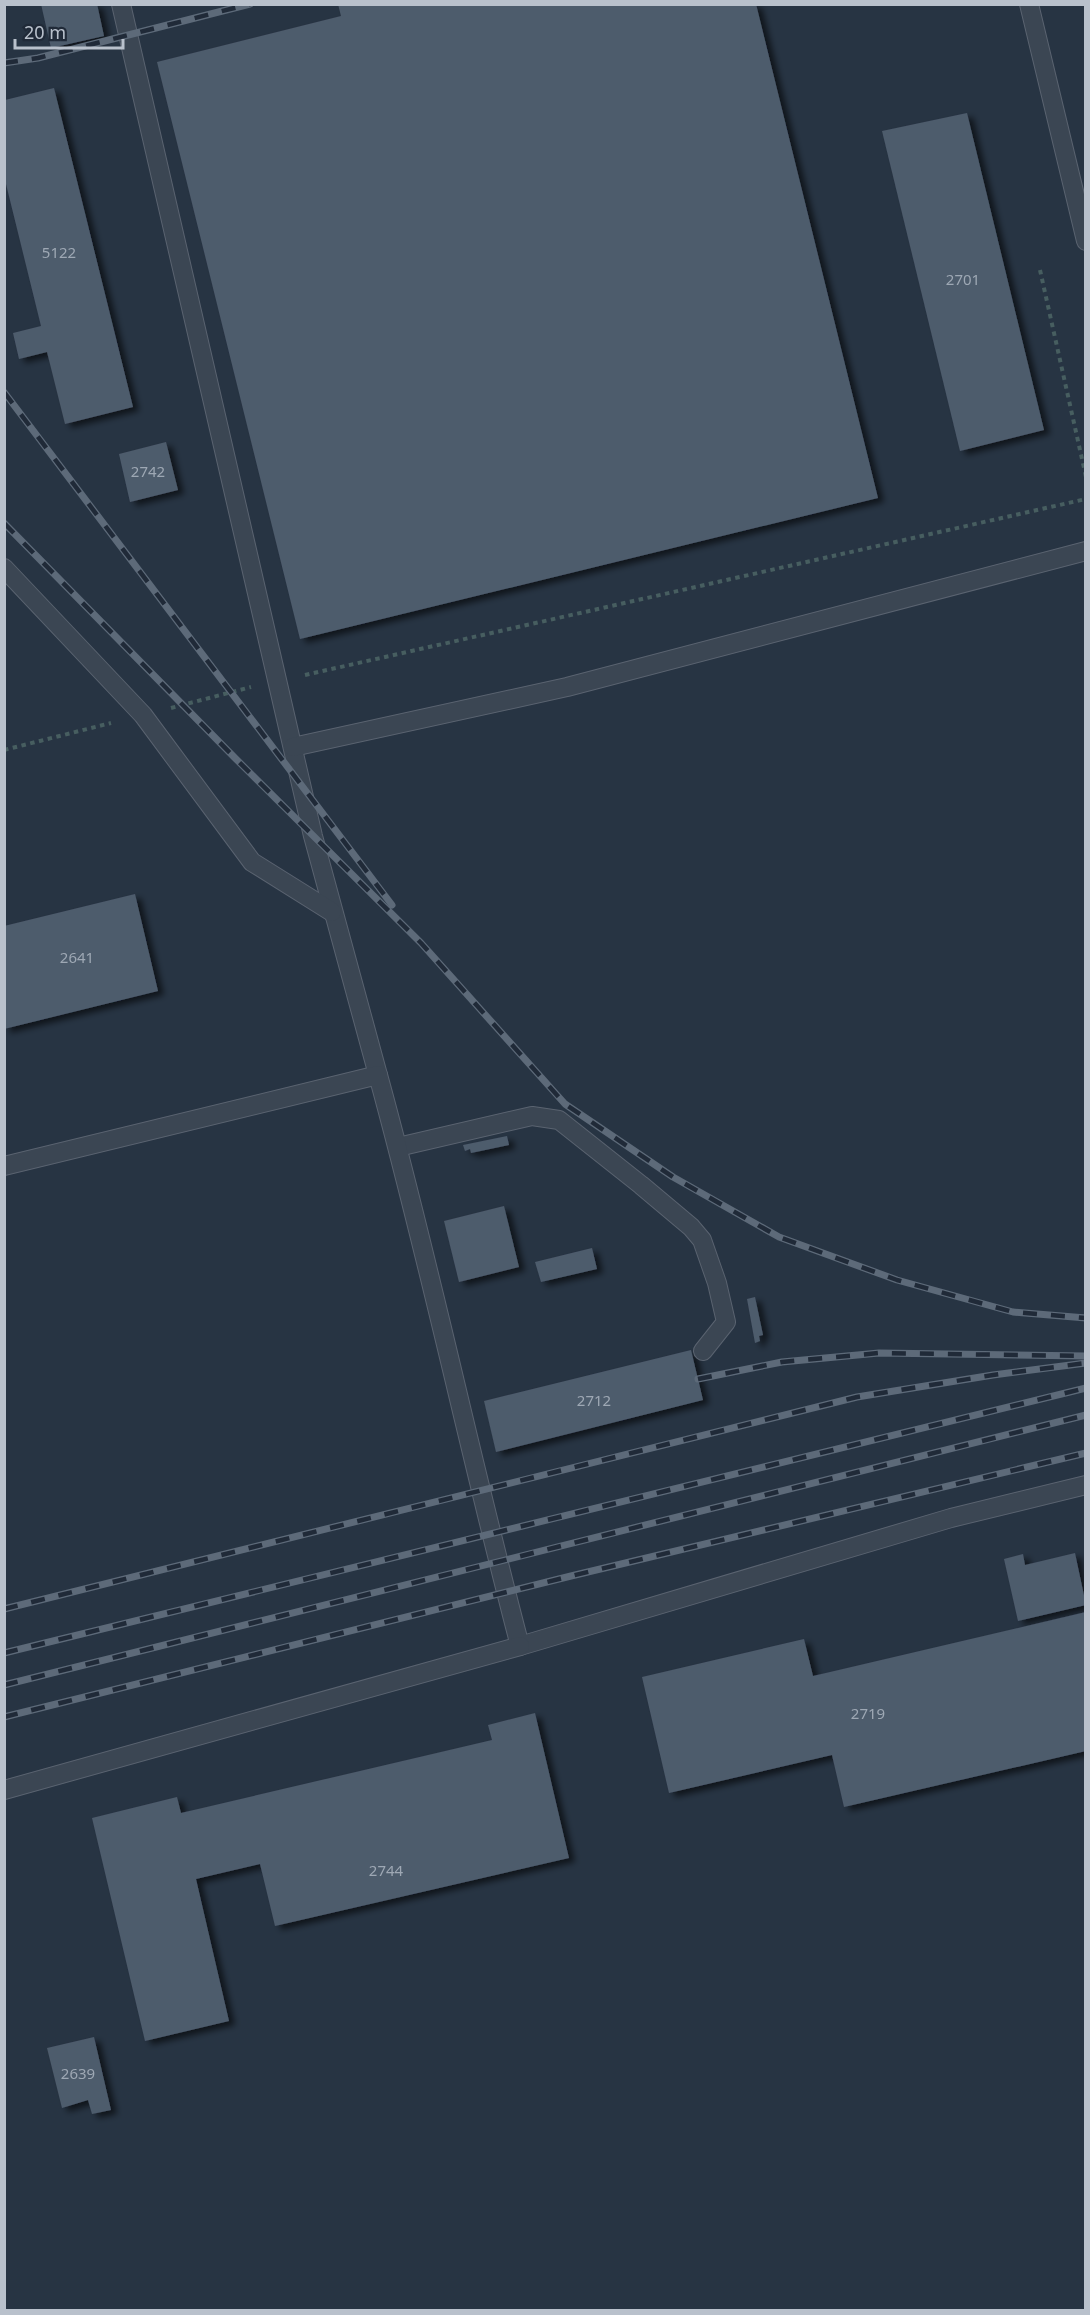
<svg xmlns="http://www.w3.org/2000/svg" width="1090" height="2315" font-family="'Noto Sans',sans-serif">
<style>
.building{fill:#4e5b6c;filter:url(#shadow)}
.lines{fill:none;stroke-linecap:round;stroke-linejoin:round}
.service-casing{stroke:#5a6370;stroke-width:20}
.path{stroke:#475e60;stroke-width:4;stroke-dasharray:4.5 4.5;stroke-linecap:butt}
.service{stroke:#3b4653;stroke-width:18}
.rail-casing{stroke:#5d6a79;stroke-width:7}
.rail{stroke:#202a38;stroke-width:4.5;stroke-dasharray:14;stroke-linecap:butt}
.labels{text-anchor:middle;stroke-width:4.5;stroke-linejoin:round;paint-order:stroke}
.number-label{font-size:15px;fill:#9ea8b4}
</style>
<defs>
<filter id="shadow"><feDropShadow dx="6" dy="4" stdDeviation="3" flood-color="#0009"/></filter>
</defs>
<rect width="100%" height="100%" fill="#273443"/>
<g class="building">
<path d="M41,4H97L104,36L51,48Z"/>
<path d="M338,4H756L878,498L300,639L157,62L341,16Z"/>
<path d="M54,88L133,407L65,424L47,352L19,359L13,333L41,326L5,180V100Z"/>
<path d="M967,113L1044,430L960,451L882,131Z"/>
<path d="M166,442L178,490L130,502L119,454Z"/>
<path d="M135,894L158,991L4,1029V926Z"/>
<path d="M507,1136L509,1145L471,1153L470,1149L465,1151L463,1145Z"/>
<path d="M504,1206L519,1267L459,1282L444,1221Z"/>
<path d="M592,1248L597,1269L541,1282L535,1262Z"/>
<path d="M755,1297L763,1335L759,1336L760,1341L755,1343L747,1299Z"/>
<path d="M691,1350L703,1400L496,1452L484,1401Z"/>
<path d="M1075,1553L1086,1605L1018,1621L1004,1559L1023,1554L1025,1565Z"/>
<path d="M1086,1612V1751L844,1807L832,1755L669,1793L642,1677L804,1639L813,1676Z"/>
<path d="M535,1713L569,1858L275,1926L260,1864L196,1879L229,2021L145,2041L92,1818L177,1797L181,1813L492,1740L488,1725Z"/>
<path d="M94,2037L111,2110L92,2114L88,2100L62,2108L47,2048Z"/>
</g>
<g class="lines">
<g class="service-casing">
<g id="service">
<path d="M121,4L313,836L378,1075"/>
<path d="M1029,4L1086,241"/>
<path d="M4,568L143,715L252,862L332,912"/>
<path d="M293,747L567,687L1086,551"/>
<path d="M398,1147L532,1116L559,1120L641,1185L691,1227L702,1240L717,1283L726,1322L703,1351"/>
<path d="M4,1166L378,1075C430,1264 470,1456 520,1646L951,1518L1086,1485"/>
<path d="M4,1790L520,1646"/>
</g>
</g>
<g class="path">
<path d="M1040,270L1086,477"/>
<path d="M305,675L1086,499"/>
<path d="M171,708L251,687"/>
<path d="M4,750L111,723"/>
</g>
<use href="#service" class="service"/>
<g class="rail-casing">
<g id="rail">
<path d="M4,63L38,58L250,4"/>
<path d="M4,392L392,905"/>
<path d="M4,523L234,757L421,943L565,1104L673,1177L779,1237L897,1280L1013,1312L1086,1318"/>
<path d="M698,1379L782,1362L879,1353L1086,1356"/>
<path d="M4,1609L857,1397L993,1375L1086,1363"/>
<path d="M4,1653L1086,1388"/>
<path d="M4,1685L1086,1415"/>
<path d="M4,1717L571,1576L1086,1453"/>
</g>
</g>
<use href="#rail" class="rail"/>
</g>
<g class="labels">
<g class="number-label">
<text x="59" y="258">5122</text>
<text x="963" y="285">2701</text>
<text x="148" y="477">2742</text>
<text x="77" y="963">2641</text>
<text x="594" y="1406">2712</text>
<text x="868" y="1719">2719</text>
<text x="386" y="1876">2744</text>
<text x="78" y="2079">2639</text>
</g>
</g>
<rect width="1090" height="2315" fill="none" stroke="#b9c1cc" stroke-width="12"/>
<path d="M15 39v9h108v-9" fill="none" stroke="#b9c1cc" stroke-width="3"/>
<text x="24" y="39" font-size="18" fill="#b9c1cc" stroke="#202a38" stroke-width="4.5" paint-order="stroke">20 m</text>
</svg>
